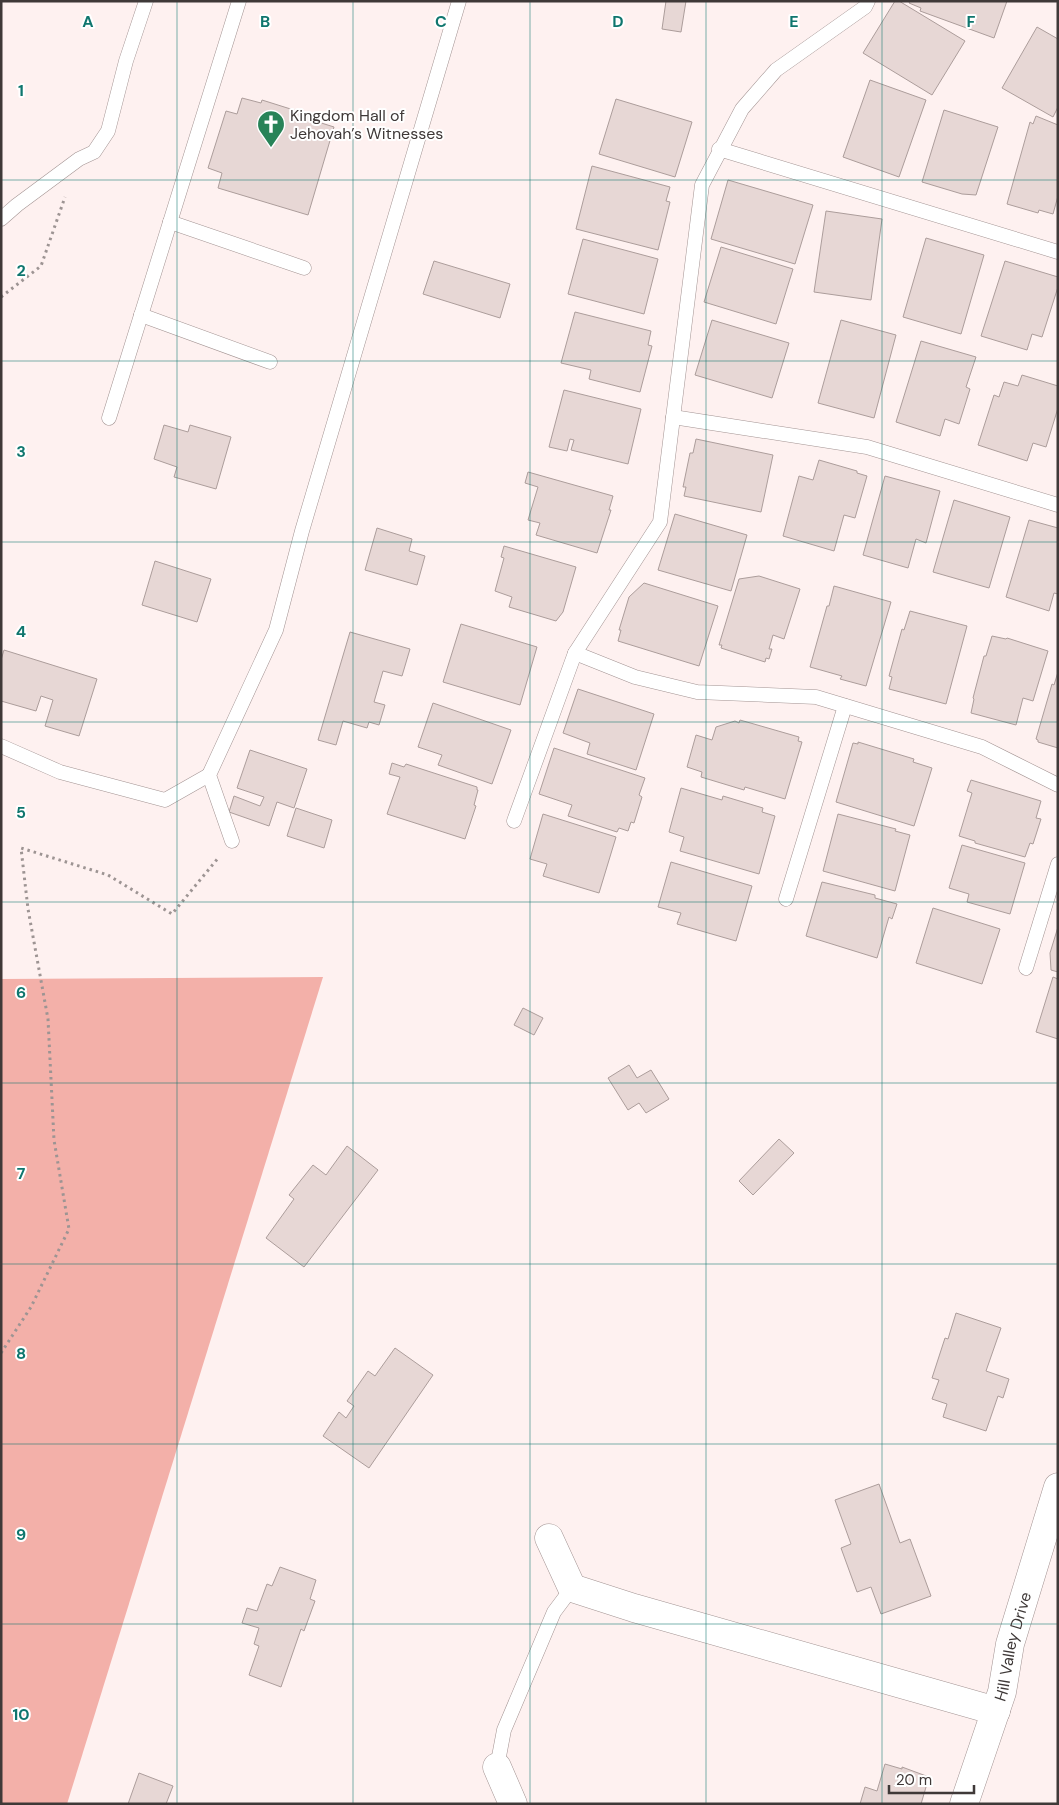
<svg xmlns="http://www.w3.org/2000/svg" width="1059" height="1805" font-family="'DM Sans',sans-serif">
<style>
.green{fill:#f3b0a9}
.building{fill:#e7d7d5;stroke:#ac9d9b}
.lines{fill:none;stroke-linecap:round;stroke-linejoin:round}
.service-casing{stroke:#a39493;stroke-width:15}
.minor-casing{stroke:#a39493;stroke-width:29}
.path{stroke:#9d9493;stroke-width:3;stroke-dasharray:2.5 4;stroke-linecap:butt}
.service{stroke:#fff;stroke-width:14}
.minor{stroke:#fff;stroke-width:28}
.grid{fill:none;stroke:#0f766e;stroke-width:1;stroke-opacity:0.55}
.labels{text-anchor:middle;stroke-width:4;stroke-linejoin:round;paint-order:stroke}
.poi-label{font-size:16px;fill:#3f3938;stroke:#fff;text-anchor:start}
.street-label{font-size:16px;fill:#3f3938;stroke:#fff}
.grid-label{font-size:16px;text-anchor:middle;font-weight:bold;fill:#0f766e;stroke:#fff;stroke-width:4;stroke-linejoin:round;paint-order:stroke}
</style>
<rect width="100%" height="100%" fill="#fef1f0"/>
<path class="green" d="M323,977L67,1804H1V979Z"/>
<g class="building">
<path d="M666,1H686L681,32L662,29Z"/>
<path d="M895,1H899L965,41L932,95L863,53Z"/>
<path d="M910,1H1007L994,38L920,11L921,8L909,3Z"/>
<path d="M1037,27L1058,39V107L1053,117L1002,88Z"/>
<path d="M870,80L926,100L899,177L843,157Z"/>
<path d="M242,98L261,103L262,100L316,117L315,121L334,127L308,215L218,188L222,173L208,168L226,111L237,114Z"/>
<path d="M616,99L692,122L675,177L599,154Z"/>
<path d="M944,110L998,127L976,195L962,194L922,182Z"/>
<path d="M1036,116L1058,125V196L1053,214L1039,210L1038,213L1007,204L1030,122L1033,124Z"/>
<path d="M592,166L670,187L666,201L670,202L658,250L576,229Z"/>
<path d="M728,180L813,205L795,264L711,239Z"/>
<path d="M826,211L882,219L871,300L814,292Z"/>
<path d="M926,238L984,255L961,334L903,317Z"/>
<path d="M583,239L658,259L644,314L568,294Z"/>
<path d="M721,247L793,269L776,324L704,302Z"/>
<path d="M434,261L510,284L500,318L423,294Z"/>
<path d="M1005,261L1058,277V287L1042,337L1032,334L1027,350L981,336Z"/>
<path d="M575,312L651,331L648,345L652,346L640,392L589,379L591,370L561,363Z"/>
<path d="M712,320L789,343L772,398L695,375Z"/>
<path d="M841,320L896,335L874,418L818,403Z"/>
<path d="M921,341L976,357L966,387L970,389L959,424L945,419L940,436L896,422Z"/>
<path d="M1022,375L1058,386V408L1046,447L1033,443L1027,461L978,445L994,395L999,397L1004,382L1018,386Z"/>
<path d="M564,390L641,409L628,464L571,450L574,440L570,439L567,451L549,447Z"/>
<path d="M164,425L188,432L190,425L231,437L216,489L174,477L177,467L154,459Z"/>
<path d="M696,439L773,455L761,512L684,496L686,487H683L690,453H693Z"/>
<path d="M819,460L857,471V473L867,476L855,518L844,515L834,551L783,536L799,476L813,480Z"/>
<path d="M528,472L613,496L609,510H611L597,553L536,535L540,523L528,520L538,487L525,483Z"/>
<path d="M885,476L940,491L926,543L916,539L908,568L863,555Z"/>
<path d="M954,500L1010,517L989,588L933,572Z"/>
<path d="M675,514L747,535L731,591L658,570Z"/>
<path d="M1029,520L1058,528V594L1054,593L1049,611L1006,597Z"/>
<path d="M377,528L412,539L409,551L425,556L417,585L365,570Z"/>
<path d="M504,546L576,567L563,612L556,621L509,607L512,597L495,591L504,558L501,557Z"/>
<path d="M155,561L211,579L197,622L142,605Z"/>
<path d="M759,576L800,589L784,639L773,635L769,649H772L769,659L766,658L765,662L721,648L722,645H719L739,579Z"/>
<path d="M644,583L718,606L699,666L618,641L621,630H619L629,597Z"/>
<path d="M834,586L891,602L866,686L840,679L842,676L810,667L827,606H829Z"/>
<path d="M910,611L967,626L946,704L889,689L892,677L889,676L902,629L904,630Z"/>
<path d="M461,624L537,647L520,705L443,682Z"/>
<path d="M350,632L410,649L402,676L383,671L374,702L385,705L379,725L369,722L367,728L343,721L336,745L318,740Z"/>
<path d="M992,636L1006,639L1007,638L1048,651L1033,701L1023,698L1016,725L971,713L974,699L973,698L984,656H986Z"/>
<path d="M4,650L97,679L79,736L45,726L53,700L41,696L36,711L1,701V660Z"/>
<path d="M1058,672V748L1038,742V740L1036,739L1052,684L1054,685Z"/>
<path d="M578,689L654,714L636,770L587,754L590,743L563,733Z"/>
<path d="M433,703L511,730L492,784L438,765L442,755L418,747Z"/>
<path d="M740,720L799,737L798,741L802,742L785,799L745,787L744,790L701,777L702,772L687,767L696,735L712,740L716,727L735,721L739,723Z"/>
<path d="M858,742L914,759L913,762L932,768L914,826L836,802L853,743L858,744Z"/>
<path d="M554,748L645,778L639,795L642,797L634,823L631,822L628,831L619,828L617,832L568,816L572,805L539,794Z"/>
<path d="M250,750L307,769L294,808L277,802L269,826L229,812L234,796L260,806L264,797L237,788Z"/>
<path d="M392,763L404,767L406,764L477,787V790H478L474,805L476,806L465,839L387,814L400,777L389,774Z"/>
<path d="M971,780L1041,801L1036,818L1041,819L1033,844L1030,843L1025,857L975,843V841L959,836L972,793L967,791Z"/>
<path d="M681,788L722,800L723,796L763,808L762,812L775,816L759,874L680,851L684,837L669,832Z"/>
<path d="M296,808L332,820L324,848L287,836Z"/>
<path d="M543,814L616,837L599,893L543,876L547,864L530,859Z"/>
<path d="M838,814L896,829L895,831L910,835L895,891L823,871Z"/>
<path d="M962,845L1025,863L1010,914L967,902L969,894L949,888Z"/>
<path d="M671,862L752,886L736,941L677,924L681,913L658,907Z"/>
<path d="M822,882L875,895V898L897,904L892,919L889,917L877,958L806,936Z"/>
<path d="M933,908L1000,929L982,984L916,963Z"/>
<path d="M1058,927V972L1051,970L1050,953Z"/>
<path d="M1053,977L1058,979V1039L1036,1032Z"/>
<path d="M523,1008L543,1018L534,1035L514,1025Z"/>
<path d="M629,1065L637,1078L651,1070L669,1099L646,1113L639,1103L628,1110L608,1078Z"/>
<path d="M779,1139L794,1153L753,1195L739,1181Z"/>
<path d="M347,1146L378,1170L304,1267L266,1238L294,1199L289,1195L313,1165L326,1175Z"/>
<path d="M956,1313L1001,1328L986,1371L1009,1379L1003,1398L998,1396L986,1431L943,1417L947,1404L932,1399L939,1380L932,1378L945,1338L948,1339Z"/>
<path d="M395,1348L433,1375L369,1468L323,1436L339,1412L346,1418L354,1406L347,1401L368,1371L375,1376Z"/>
<path d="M879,1484L900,1543L910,1539L931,1596L881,1614L871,1587L857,1592L841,1548L851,1544L835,1500Z"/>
<path d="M280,1567L316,1580L310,1599L315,1601L304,1631L301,1629L281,1687L249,1675L259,1646L254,1644L259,1628L242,1623L247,1608L257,1611L267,1584L272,1586Z"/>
<path d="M885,1764L902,1769V1767L929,1777L921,1804H860L865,1787L877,1791Z"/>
<path d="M139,1773L173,1786L166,1804H128Z"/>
</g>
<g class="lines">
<g class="service-casing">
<g id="service">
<path d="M719,149L1058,252"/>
<path d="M1,219L17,205L79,159L94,152L108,131L126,61L146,1"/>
<path d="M170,222L304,268"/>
<path d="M141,315L270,362"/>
<path d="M673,417L867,447L1058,505"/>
<path d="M109,418L239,1"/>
<path d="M575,653L635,677L697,692L816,697L982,747L1058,785"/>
<path d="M1,746L60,772L165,800L209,775"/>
<path d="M514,821L575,653L660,522L702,185L742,109L776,70L865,7L868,1"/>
<path d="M232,841L209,775L276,630L302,531L459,1"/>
<path d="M786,899L845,706"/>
<path d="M1026,968L1058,864"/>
<path d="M497,1767L504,1730L554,1612L572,1588"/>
</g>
</g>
<g class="minor-casing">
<g id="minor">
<path d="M549,1538L572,1588L634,1608L996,1711"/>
<path d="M497,1767L513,1804"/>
<path id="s1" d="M964,1804L1002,1692L1010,1644L1058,1487"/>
</g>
</g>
<g class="path">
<path d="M1,297L41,266L65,197"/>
<path d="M1,1353L31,1307L69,1229L54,1140L48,1019L28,909L21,848L108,875L172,914L219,857"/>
</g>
<use href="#service" class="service"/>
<use href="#minor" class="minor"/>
</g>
<path class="grid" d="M177,1V1804M353,1V1804M530,1V1804M706,1V1804M882,1V1804M1,180H1058M1,361H1058M1,542H1058M1,722H1058M1,902H1058M1,1083H1058M1,1264H1058M1,1444H1058M1,1624H1058"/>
<defs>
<g id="church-pin" transform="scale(1.4375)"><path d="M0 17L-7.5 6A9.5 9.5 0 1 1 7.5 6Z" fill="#288358" stroke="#fff"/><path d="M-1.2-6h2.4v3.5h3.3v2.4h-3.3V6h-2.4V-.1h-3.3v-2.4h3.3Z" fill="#fff"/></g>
</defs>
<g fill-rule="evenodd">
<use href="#church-pin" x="271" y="124"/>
</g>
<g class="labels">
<g class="poi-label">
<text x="290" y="121">Kingdom Hall of<tspan x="290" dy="18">Jehovah’s Witnesses</tspan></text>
</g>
<g class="street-label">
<text dy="6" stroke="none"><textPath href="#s1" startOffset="165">Hill Valley Drive</textPath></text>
</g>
</g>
<g class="grid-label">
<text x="88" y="27">A</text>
<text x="265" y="27">B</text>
<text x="441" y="27">C</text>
<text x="618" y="27">D</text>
<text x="794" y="27">E</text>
<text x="971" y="27">F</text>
<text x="21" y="96">1</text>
<text x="21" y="276">2</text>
<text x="21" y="457">3</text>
<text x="21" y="637">4</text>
<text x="21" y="818">5</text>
<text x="21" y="998">6</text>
<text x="21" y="1179">7</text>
<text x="21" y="1359">8</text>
<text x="21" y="1540">9</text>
<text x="21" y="1720">10</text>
</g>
<rect width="1059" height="1805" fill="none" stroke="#3f3938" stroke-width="5"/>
<path d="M889 1785v8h85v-8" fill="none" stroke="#3f3938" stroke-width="2.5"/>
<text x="896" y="1785" font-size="15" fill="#3f3938" stroke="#ffffff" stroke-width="4" paint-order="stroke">20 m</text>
</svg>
